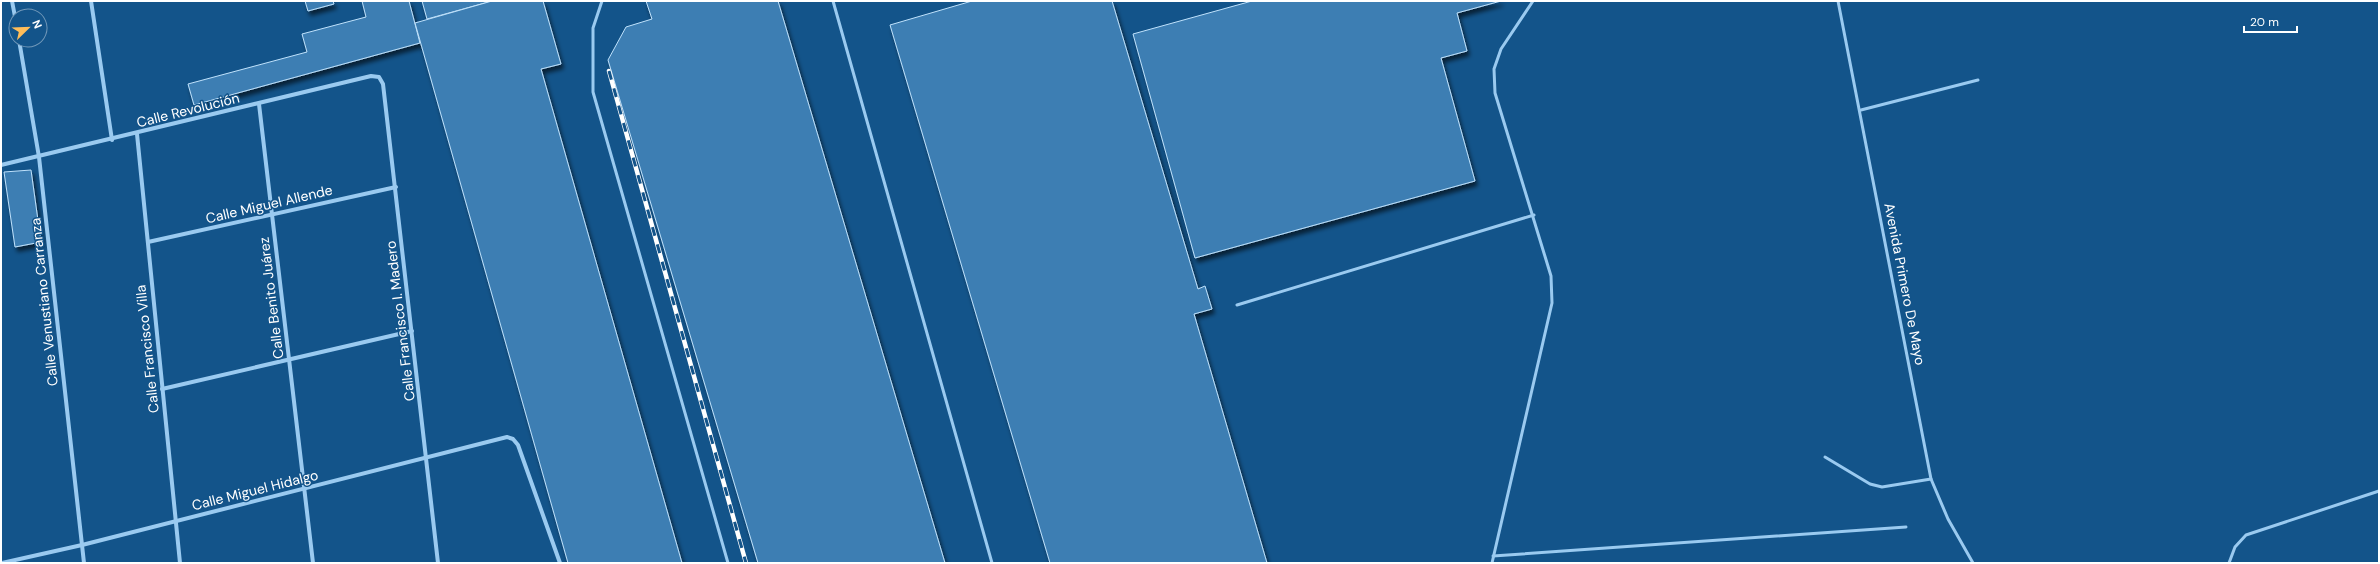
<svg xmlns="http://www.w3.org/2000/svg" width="2380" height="564" font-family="'DM Sans',sans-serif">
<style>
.building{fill:#3c7eb3;stroke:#c0e2fc;filter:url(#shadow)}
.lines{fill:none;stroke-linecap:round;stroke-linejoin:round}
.lane{stroke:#9acaf0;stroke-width:3}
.street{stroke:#9acaf0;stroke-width:4}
.rail-casing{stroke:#fff;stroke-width:4.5}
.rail{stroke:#13548a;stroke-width:3;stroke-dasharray:9;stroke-linecap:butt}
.labels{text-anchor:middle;stroke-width:3;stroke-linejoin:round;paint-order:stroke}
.street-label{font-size:14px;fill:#fff;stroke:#13548a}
</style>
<defs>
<filter id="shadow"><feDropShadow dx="2.5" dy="4.5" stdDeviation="2" flood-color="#0009"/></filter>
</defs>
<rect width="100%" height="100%" fill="#13548a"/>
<g class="building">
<path d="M305,1H333L334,4L308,11Z"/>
<path d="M362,1H409L420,43L194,105L188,84L307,52L302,34L366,17Z"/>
<path d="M422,1H492L427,19Z"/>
<path d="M492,1H543L561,64L541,69L682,563H568L415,23Z"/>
<path d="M646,1H778L945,563H758L608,60L626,27L652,19Z"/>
<path d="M972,1H1112L1198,289L1205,286L1212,309L1194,314L1267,563H1050L890,25Z"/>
<path d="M1252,1H1501L1457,13L1467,51L1441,58L1475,181L1195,258L1133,34Z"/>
<path d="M31,170L41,242L15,247L4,172Z"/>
</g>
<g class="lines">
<g class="lane">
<path d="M602,1L593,28V92L728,563"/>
<path d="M833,1L992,563"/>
<path d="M1838,1L1931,479L1948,519L1973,563"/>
<path d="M1861,110L1978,80"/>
<path d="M1237,305L1534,215"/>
<path d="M1825,457L1870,484L1882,487L1931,479"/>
<path d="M1493,556L1906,527"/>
<path d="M1492,563L1552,303L1551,276L1495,93L1494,69L1501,49L1533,1"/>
<path d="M2229,563L2235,547L2246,535L2379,491"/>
</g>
<g class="street">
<path d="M12,1L16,22"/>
<path d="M91,1L112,140"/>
<path d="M19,40L39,157L84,563"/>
<path d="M259,104L313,563"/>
<path d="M137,134L180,563"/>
<path d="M1,165L371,76L379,77L383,84L438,563"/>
<path d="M148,242L396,187"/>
<path d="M162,389L412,331"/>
<path d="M2,563L82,545L507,437L513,439L518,445L560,563"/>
</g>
<g class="rail-casing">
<path id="rail" d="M609,71L746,563"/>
</g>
<use href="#rail" class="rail"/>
</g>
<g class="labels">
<g class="street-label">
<text transform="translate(188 110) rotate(-14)" y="5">Calle Revolución</text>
<text transform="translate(269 204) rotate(-13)" y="5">Calle Miguel Allende</text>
<text transform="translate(1905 284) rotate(79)" y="5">Avenida Primero De Mayo</text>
<text transform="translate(271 298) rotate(-97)" y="5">Calle Benito Juárez</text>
<text transform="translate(44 302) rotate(-96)" y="5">Calle Venustiano Carranza</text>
<text transform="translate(400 321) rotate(-97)" y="5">Calle Francisco I. Madero</text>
<text transform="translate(147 349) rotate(-96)" y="5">Calle Francisco Villa</text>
<text transform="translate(255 490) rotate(-14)" y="5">Calle Miguel Hidalgo</text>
</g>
</g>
<rect width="2380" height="564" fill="none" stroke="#ffffff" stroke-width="4"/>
<g transform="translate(28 28) rotate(67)"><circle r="19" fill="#13548a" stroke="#7198b9"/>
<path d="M0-3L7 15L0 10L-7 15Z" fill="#ffbd59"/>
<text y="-6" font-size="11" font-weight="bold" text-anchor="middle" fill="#ffffff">N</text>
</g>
<path d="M2244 26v6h53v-6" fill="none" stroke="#ffffff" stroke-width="2"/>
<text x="2250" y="26" font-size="12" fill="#ffffff" stroke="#13548a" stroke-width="3" paint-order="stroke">20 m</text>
</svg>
